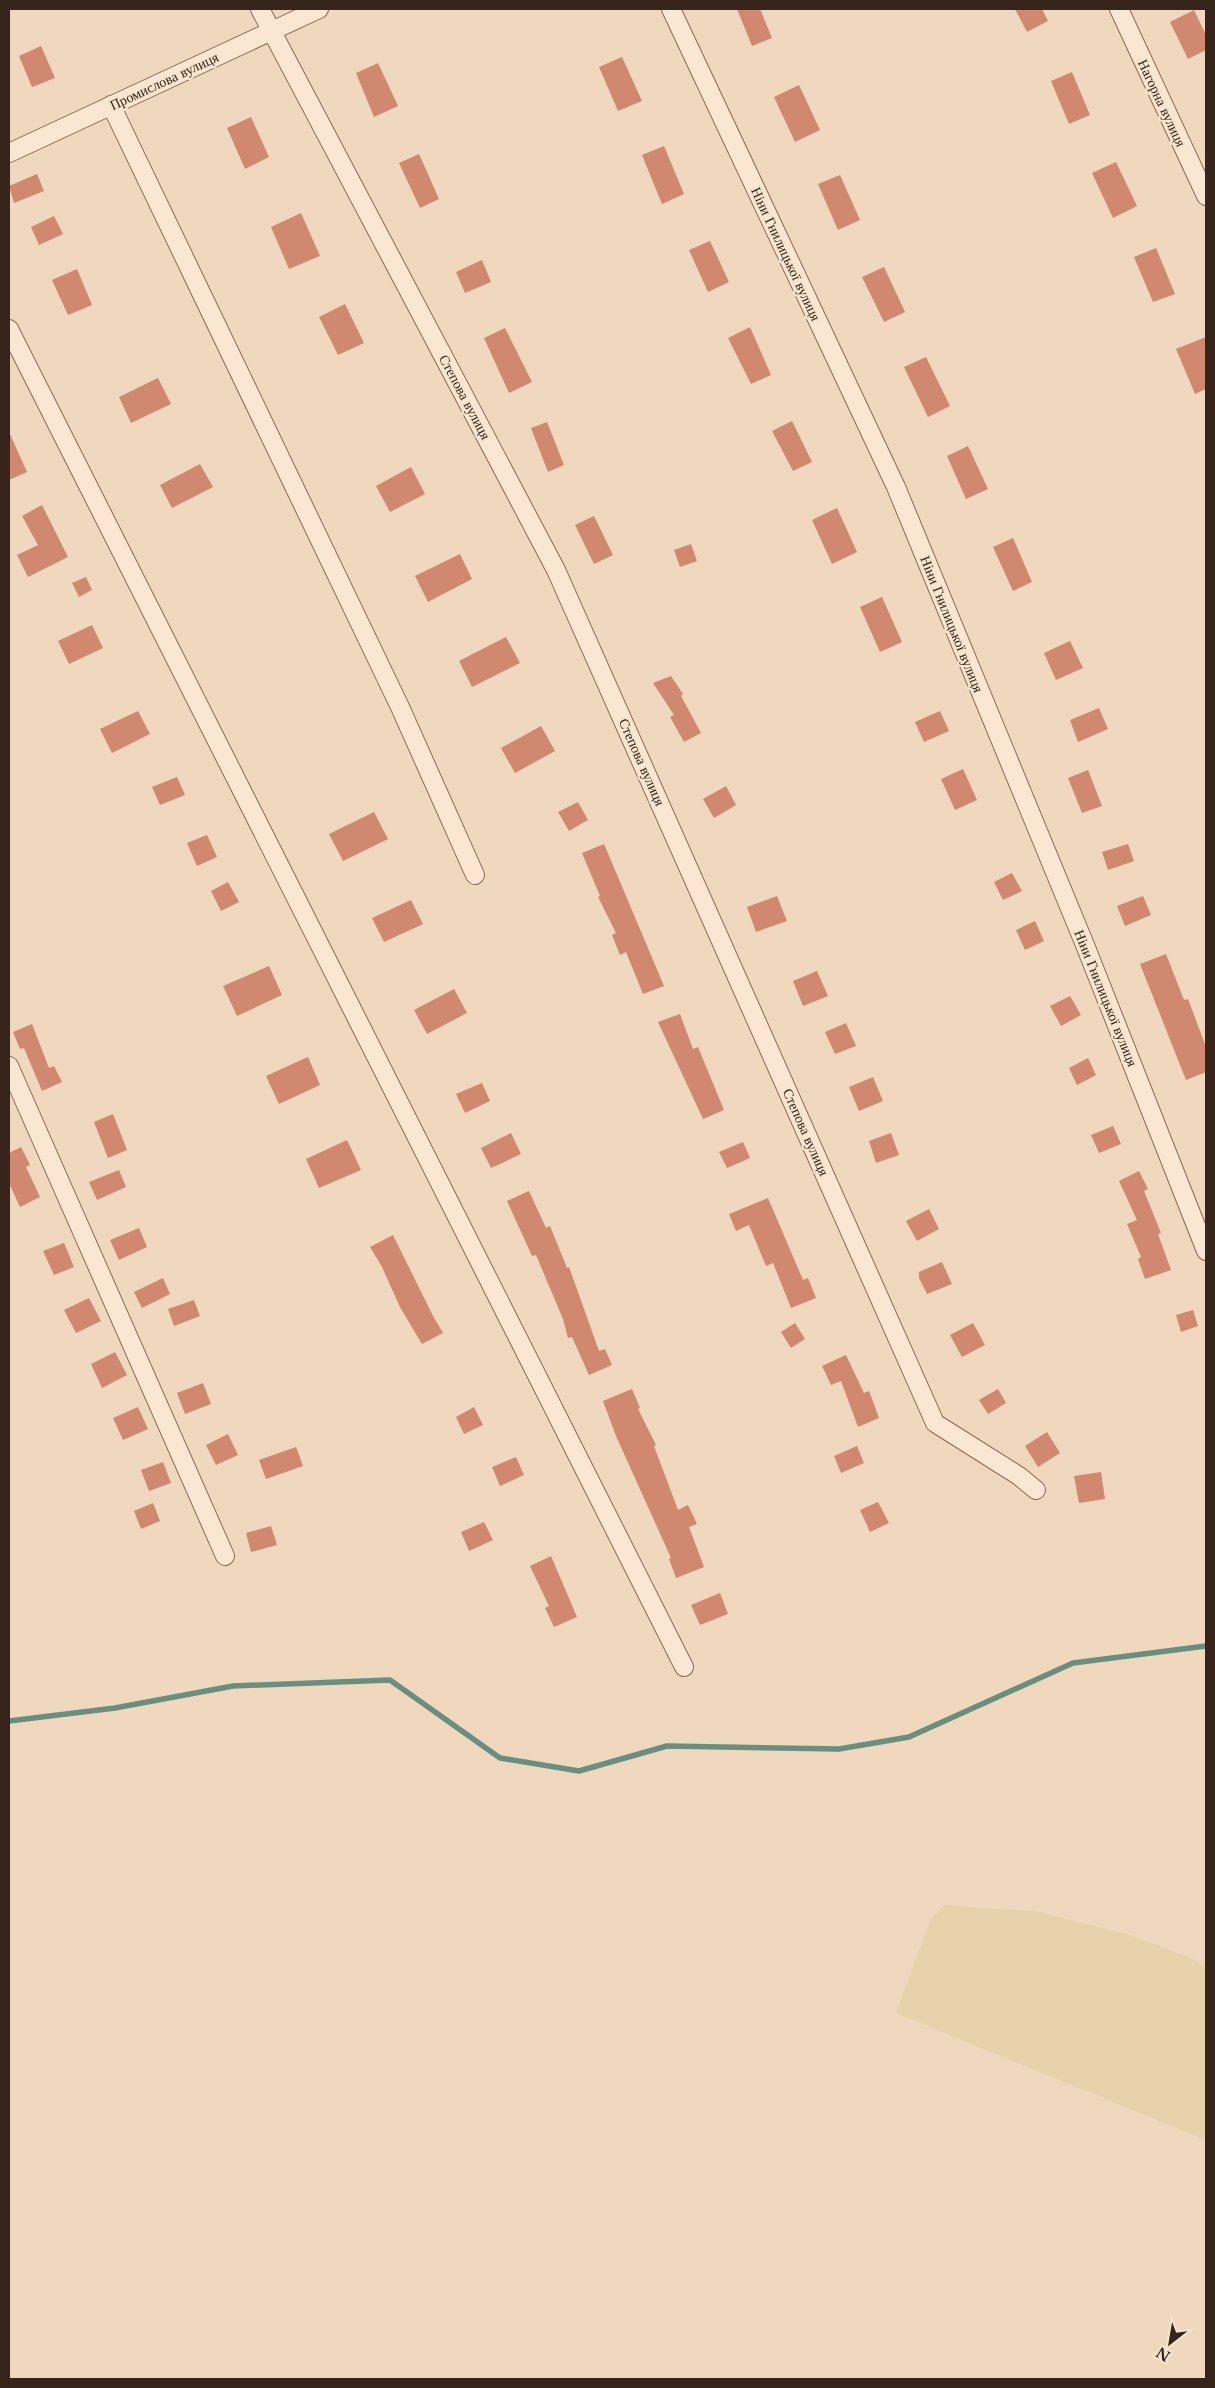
<svg xmlns="http://www.w3.org/2000/svg" width="1215" height="2388" font-family="'Libre Baskerville',serif">
<style>
.farmland{fill:#e6d2ab}
.lines{fill:none;stroke-linecap:round;stroke-linejoin:round}
.stream{stroke:#688f7f;stroke-width:5.5}
.building{fill:#d08871}
.street-casing{stroke:#896856;stroke-width:20}
.street{stroke:#fbe7d1;stroke-width:18}
.labels{text-anchor:middle;stroke-width:4.5;stroke-linejoin:round;paint-order:stroke}
.street-label{font-size:14px;fill:#37241b;stroke:#f7e4cd}
</style>
<rect width="100%" height="100%" fill="#f0d8be"/>
<path class="farmland" d="M944,1905L1035,1911L1130,1935L1191,1958L1206,1968V2140L896,2013L931,1919Z"/>
<g class="lines">
<path class="stream" d="M9,1721L115,1708L233,1686L390,1680L500,1758L579,1771L667,1746L839,1749L909,1737L1073,1663L1206,1646"/>
</g>
<g class="building">
<path d="M737,9H760L772,38L752,46Z"/>
<path d="M1015,9H1042L1048,21L1027,32Z"/>
<path d="M1194,10L1206,35V50L1188,59L1170,22Z"/>
<path d="M41,46L55,78L32,87L19,56Z"/>
<path d="M622,57L642,101L618,111L599,67Z"/>
<path d="M378,63L398,106L374,117L356,73Z"/>
<path d="M1072,72L1090,115L1069,124L1051,81Z"/>
<path d="M799,85L820,130L795,142L774,97Z"/>
<path d="M251,117L269,157L245,169L227,128Z"/>
<path d="M664,146L684,194L662,204L642,155Z"/>
<path d="M419,154L439,199L420,208L399,163Z"/>
<path d="M1116,162L1137,206L1113,218L1092,173Z"/>
<path d="M37,174L44,191L14,203L9,186Z"/>
<path d="M840,175L860,220L838,230L818,184Z"/>
<path d="M301,213L320,256L289,269L271,227Z"/>
<path d="M54,216L63,234L39,245L31,227Z"/>
<path d="M710,241L729,282L708,292L689,250Z"/>
<path d="M1156,248L1175,294L1153,302L1134,257Z"/>
<path d="M482,260L491,282L465,293L456,272Z"/>
<path d="M884,267L905,312L884,322L862,277Z"/>
<path d="M77,269L92,305L68,315L52,280Z"/>
<path d="M345,304L364,343L338,355L319,317Z"/>
<path d="M750,327L771,375L751,384L728,338Z"/>
<path d="M505,328L532,382L509,393L484,338Z"/>
<path d="M1206,337V389L1195,394L1176,349Z"/>
<path d="M926,357L950,406L928,417L904,367Z"/>
<path d="M158,378L171,404L131,423L119,397Z"/>
<path d="M792,421L812,462L793,471L772,431Z"/>
<path d="M547,422L564,465L548,472L531,428Z"/>
<path d="M9,432L27,472L9,480Z"/>
<path d="M968,446L988,489L966,499L947,456Z"/>
<path d="M200,464L213,487L172,508L160,485Z"/>
<path d="M411,467L425,494L390,512L376,486Z"/>
<path d="M42,505L68,557L28,577L17,555L38,545L22,516Z"/>
<path d="M837,508L857,552L832,564L812,520Z"/>
<path d="M594,516L613,555L594,564L575,525Z"/>
<path d="M1013,538L1032,582L1013,591L993,547Z"/>
<path d="M691,544L697,561L680,567L674,550Z"/>
<path d="M460,554L472,579L428,602L415,576Z"/>
<path d="M86,577L92,590L79,597L72,583Z"/>
<path d="M882,597L902,642L880,652L860,607Z"/>
<path d="M92,625L103,648L69,664L58,641Z"/>
<path d="M506,637L520,663L472,687L459,661Z"/>
<path d="M1070,641L1083,668L1056,680L1044,653Z"/>
<path d="M671,676L683,694L681,696L701,733L684,742L670,717L674,715L653,683Z"/>
<path d="M1099,708L1108,729L1078,742L1070,720Z"/>
<path d="M138,711L150,734L112,753L100,729Z"/>
<path d="M940,711L949,731L924,742L915,722Z"/>
<path d="M541,726L555,751L515,773L501,748Z"/>
<path d="M963,769L977,800L955,810L941,779Z"/>
<path d="M1088,770L1102,806L1082,813L1068,778Z"/>
<path d="M177,777L185,795L160,805L152,787Z"/>
<path d="M726,786L736,805L714,818L703,799Z"/>
<path d="M578,802L588,820L569,831L558,812Z"/>
<path d="M374,812L388,839L343,861L329,834Z"/>
<path d="M207,835L217,857L197,866L187,843Z"/>
<path d="M604,844L664,986L643,994L626,952L620,955L612,935L616,933L598,897L600,896L582,853Z"/>
<path d="M1128,844L1134,861L1108,870L1102,852Z"/>
<path d="M1012,873L1022,891L1003,900L994,882Z"/>
<path d="M228,882L239,902L221,911L211,891Z"/>
<path d="M777,896L787,921L756,932L747,907Z"/>
<path d="M1143,896L1151,915L1125,926L1117,906Z"/>
<path d="M411,900L423,924L384,942L372,918Z"/>
<path d="M1035,921L1044,941L1025,950L1016,930Z"/>
<path d="M1166,954L1184,1000L1188,999L1206,1047V1072L1186,1080L1140,964Z"/>
<path d="M269,966L282,995L237,1016L223,986Z"/>
<path d="M817,971L828,996L803,1006L793,981Z"/>
<path d="M454,989L467,1013L427,1034L414,1010Z"/>
<path d="M1070,996L1081,1015L1061,1026L1050,1006Z"/>
<path d="M680,1014L693,1049L698,1047L724,1110L703,1119L658,1022Z"/>
<path d="M846,1023L856,1046L835,1054L825,1032Z"/>
<path d="M32,1024L49,1068L54,1066L62,1082L42,1091L24,1048L20,1049L13,1032Z"/>
<path d="M308,1057L320,1085L279,1104L266,1076Z"/>
<path d="M1088,1058L1096,1075L1077,1085L1069,1068Z"/>
<path d="M873,1077L883,1101L859,1111L849,1087Z"/>
<path d="M482,1083L490,1101L465,1113L456,1094Z"/>
<path d="M113,1114L127,1150L108,1158L94,1122Z"/>
<path d="M1113,1126L1121,1144L1099,1153L1091,1135Z"/>
<path d="M511,1133L521,1154L491,1168L481,1148Z"/>
<path d="M891,1133L899,1155L876,1163L869,1141Z"/>
<path d="M347,1140L361,1170L319,1188L306,1159Z"/>
<path d="M743,1142L750,1158L727,1168L719,1152Z"/>
<path d="M21,1147L30,1165L26,1167L40,1197L20,1207L9,1183V1153Z"/>
<path d="M119,1170L126,1187L97,1200L89,1182Z"/>
<path d="M1139,1171L1148,1189L1144,1191L1161,1233L1158,1234L1171,1270L1145,1279L1138,1259L1141,1257L1127,1224L1137,1220L1119,1181Z"/>
<path d="M529,1191L546,1228L550,1226L567,1268L569,1267L599,1351L605,1349L612,1365L589,1375L572,1337L568,1338L563,1319L536,1255L532,1256L507,1201Z"/>
<path d="M768,1198L803,1280L808,1278L816,1298L791,1308L773,1263L766,1266L749,1225L736,1231L729,1214Z"/>
<path d="M929,1209L939,1229L917,1241L906,1221Z"/>
<path d="M139,1228L147,1247L119,1260L110,1240Z"/>
<path d="M393,1235L433,1316L443,1333L422,1344L400,1307L382,1267L370,1247Z"/>
<path d="M64,1243L74,1267L54,1275L43,1251Z"/>
<path d="M942,1262L952,1284L927,1294L919,1278V1272Z"/>
<path d="M163,1278L170,1294L142,1308L134,1292Z"/>
<path d="M89,1298L101,1321L76,1333L64,1310Z"/>
<path d="M194,1300L200,1316L174,1326L168,1309Z"/>
<path d="M1193,1310L1198,1326L1181,1332L1176,1315Z"/>
<path d="M795,1323L805,1339L791,1348L781,1332Z"/>
<path d="M973,1323L985,1345L962,1357L950,1335Z"/>
<path d="M115,1352L127,1375L102,1388L91,1364Z"/>
<path d="M846,1355L864,1393L869,1391L879,1418L858,1427L841,1381L831,1385L822,1366Z"/>
<path d="M203,1383L211,1404L185,1414L177,1393Z"/>
<path d="M632,1389L640,1408L638,1409L656,1445L654,1446L678,1510L688,1505L697,1524L689,1527L704,1567L676,1578L669,1559L671,1558L616,1436L603,1401Z"/>
<path d="M998,1389L1006,1403L988,1414L979,1400Z"/>
<path d="M138,1407L148,1429L123,1440L113,1418Z"/>
<path d="M474,1407L483,1425L464,1434L456,1417Z"/>
<path d="M1047,1432L1060,1453L1038,1467L1025,1446Z"/>
<path d="M228,1434L238,1455L216,1465L206,1445Z"/>
<path d="M857,1446L864,1463L841,1473L834,1456Z"/>
<path d="M296,1447L303,1466L266,1479L259,1460Z"/>
<path d="M516,1457L524,1475L500,1486L492,1467Z"/>
<path d="M163,1462L171,1483L149,1491L141,1470Z"/>
<path d="M1101,1472L1105,1499L1079,1503L1074,1476Z"/>
<path d="M878,1502L889,1523L870,1532L860,1510Z"/>
<path d="M153,1503L160,1521L141,1529L134,1511Z"/>
<path d="M484,1522L493,1540L469,1551L461,1532Z"/>
<path d="M271,1526L277,1545L251,1552L246,1533Z"/>
<path d="M551,1556L577,1617L554,1627L545,1608L549,1606L530,1566Z"/>
<path d="M720,1593L728,1614L700,1625L691,1605Z"/>
</g>
<g class="lines">
<g class="street-casing">
<g id="street">
<path d="M260,9L556,570L935,1423L1019,1476L1036,1490"/>
<path d="M671,9L896,487L1085,945L1206,1251"/>
<path d="M1119,9L1206,196"/>
<path d="M111,105L400,707L475,875"/>
<path d="M9,153L319,9"/>
<path d="M9,329L684,1667"/>
<path d="M9,1066L225,1556"/>
</g>
</g>
<use href="#street" class="street"/>
</g>
<g class="labels">
<g class="street-label">
<text transform="translate(164 81) rotate(-25)" y="5">Промислова вулиця</text>
<text transform="translate(1162 103) rotate(65)" y="5">Нагорна вулиця</text>
<text transform="translate(786 254) rotate(65)" y="5">Ніни Гнилицької вулиця</text>
<text transform="translate(465 397) rotate(62)" y="5">Степова вулиця</text>
<text transform="translate(952 624) rotate(68)" y="5">Ніни Гнилицької вулиця</text>
<text transform="translate(642 762) rotate(66)" y="5">Степова вулиця</text>
<text transform="translate(1106 998) rotate(68)" y="5">Ніни Гнилицької вулиця</text>
<text transform="translate(806 1132) rotate(66)" y="5">Степова вулиця</text>
</g>
</g>
<rect width="1215" height="2388" fill="none" stroke="#37241b" stroke-width="20"/>
<g transform="translate(1170 2343) rotate(211)" stroke="#f7e4cd" stroke-width="4" paint-order="stroke">
<path d="M0-4L9 19L0 12L-9 19Z" fill="#37241b"/>
<text y="-8" font-size="14" font-weight="bold" text-anchor="middle" fill="#37241b">N</text>
</g>
</svg>
